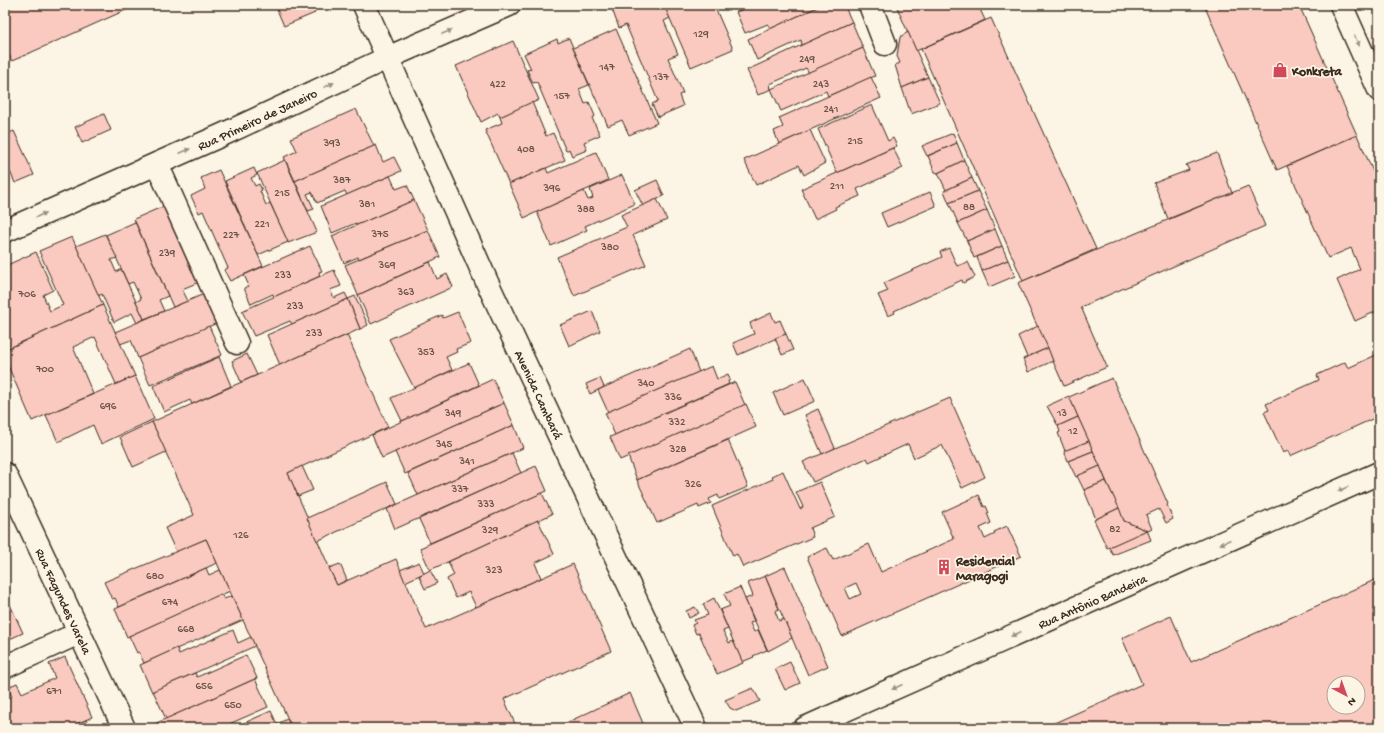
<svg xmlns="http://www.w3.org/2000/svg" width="1384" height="733" font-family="'Gochi Hand',sans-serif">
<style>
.building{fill:#facac0;stroke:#3b2a1e;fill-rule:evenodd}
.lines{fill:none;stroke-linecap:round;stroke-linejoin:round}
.minor-casing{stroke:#3b2a1e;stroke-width:25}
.major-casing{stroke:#3b2a1e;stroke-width:25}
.minor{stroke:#fcf5e5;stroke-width:22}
.major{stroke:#fcf5e5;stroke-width:22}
.oneway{fill:#9c9082}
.labels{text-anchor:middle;stroke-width:3.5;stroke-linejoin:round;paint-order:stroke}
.number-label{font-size:11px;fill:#6b5246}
.poi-label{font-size:13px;font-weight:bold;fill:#3b2a1e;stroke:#fcf5e5;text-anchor:start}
.street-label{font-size:13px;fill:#3b2a1e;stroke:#fcf5e5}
</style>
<rect width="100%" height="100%" fill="#fcf5e5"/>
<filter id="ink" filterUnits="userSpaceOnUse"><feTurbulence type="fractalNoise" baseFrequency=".025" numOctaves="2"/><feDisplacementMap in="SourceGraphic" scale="8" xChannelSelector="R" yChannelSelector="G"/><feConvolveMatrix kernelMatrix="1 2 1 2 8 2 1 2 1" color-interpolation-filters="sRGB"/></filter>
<g filter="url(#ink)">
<g class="building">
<path d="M5,5H137L12,61L5,46Z"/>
<path d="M275,5H311L315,13L284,26Z"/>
<path d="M622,5H664L670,18L664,21L678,54L668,58L683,93L679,95L683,106L658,117L652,104L658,101L626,25L619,28L612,9Z"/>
<path d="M664,5H714L733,49L691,67Z"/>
<path d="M753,5H822L770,29L768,24L745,33L736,12Z"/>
<path d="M822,5H844L852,22L802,45L801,40L757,60L748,39Z"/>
<path d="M896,5H978L985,20L916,51Z"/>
<path d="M1204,5H1299L1357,135L1277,170Z"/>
<path d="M991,18L1096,249L1023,281L921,49Z"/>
<path d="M852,22L863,48L809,73L806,68L770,84L771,89L758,95L747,70Z"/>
<path d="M616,29L657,123L629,135L622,120L608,126L573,48Z"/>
<path d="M908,32L928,77L902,88L895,65L900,63L897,56L900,37Z"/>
<path d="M569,38L589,85L579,89L585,104L589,102L595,116L592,118L600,135L584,142L587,150L572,156L569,149L566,151L537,82L533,83L527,70L531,69L524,54L557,39L558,43Z"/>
<path d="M513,41L539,100L500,117L498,113L481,122L456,66Z"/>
<path d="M863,48L875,76L828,96L826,91L781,111L771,89Z"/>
<path d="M871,77L881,98L779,144L774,131L783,127L779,118Z"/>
<path d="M928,77L940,103L911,114L902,88Z"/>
<path d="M532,102L546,136L553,133L565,160L509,184L485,130L502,123L500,117Z"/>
<path d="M872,105L888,141L893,138L897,146L837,173L818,129Z"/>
<path d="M356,109L374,146L295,181L284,157L297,151L291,138Z"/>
<path d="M104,114L111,130L82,143L75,127Z"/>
<path d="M810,130L825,163L804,175L799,165L756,185L744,160Z"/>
<path d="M14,131L34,175L15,183L5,160V135Z"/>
<path d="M953,133L957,143L927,156L922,146Z"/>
<path d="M1357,135L1379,185V310L1355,321L1337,280L1360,269L1351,248L1328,258L1287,166Z"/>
<path d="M957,143L964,160L938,173L935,172L928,156Z"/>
<path d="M376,145L383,162L394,157L401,171L347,195L345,191L317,203L312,192L307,194L314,209L308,211L295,181Z"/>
<path d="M893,148L903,168L857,189L860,196L835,207L836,209L815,219L801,189Z"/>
<path d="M596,152L608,180L524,218L509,184L546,168L548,173Z"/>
<path d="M1217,153L1232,193L1168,219L1154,183L1189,170L1186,165Z"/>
<path d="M285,160L317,232L288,243L257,173Z"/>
<path d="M964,160L972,178L946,190L938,173Z"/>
<path d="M254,168L257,175L251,178L255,186L259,184L262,190L260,191L266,205L270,203L288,242L258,255L225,181Z"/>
<path d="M219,170L263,266L230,281L224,270L228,268L203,211L199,213L191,196L205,189L201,178Z"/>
<path d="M622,175L635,204L585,226L587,230L551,246L537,212L584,191L588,200L593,198L590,189Z"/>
<path d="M390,176L396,189L407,185L414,200L357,225L356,223L332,233L321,206Z"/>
<path d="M972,178L978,191L949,203L944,191Z"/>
<path d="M657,180L664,196L643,206L635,190Z"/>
<path d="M1248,186L1265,226L1081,307L1107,367L1064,386L1018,283Z"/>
<path d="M978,191L987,210L958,223L949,203Z"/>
<path d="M930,192L936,206L887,227L881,213Z"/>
<path d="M657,199L667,220L633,235L646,265L574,296L557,257L627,227L621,215Z"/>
<path d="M414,200L428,230L359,259L358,257L344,263L332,236Z"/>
<path d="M164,206L199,282L182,289L188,301L173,307L134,219Z"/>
<path d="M987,210L995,229L967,241L958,223Z"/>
<path d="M135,222L168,296L159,300L164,311L144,319L136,302L141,299L133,282L128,284L106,235Z"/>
<path d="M995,229L1002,246L974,258L967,241Z"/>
<path d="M428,230L440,257L358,295L345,265Z"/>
<path d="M105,234L117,258L111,260L116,272L121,269L144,319L137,323L132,313L114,322L102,294L98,296L76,246Z"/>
<path d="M72,237L103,305L5,350V266L36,252L53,290L43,295L50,311L63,305L39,251Z"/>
<path d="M310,246L322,271L319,272L320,276L274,297L273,294L251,304L244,288L249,286L244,275Z"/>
<path d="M1002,246L1008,260L982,271L977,257Z"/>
<path d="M949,248L957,266L968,262L975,277L963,283L962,280L894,311L895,313L888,316L878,295L888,291L884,283L942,257L940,252Z"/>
<path d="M1008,260L1015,276L989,287L982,271Z"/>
<path d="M430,262L437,279L447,274L453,287L371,324L358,295Z"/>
<path d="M334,270L341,286L330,290L334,298L345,293L348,299L292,324L290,321L254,336L242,311Z"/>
<path d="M204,294L217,323L138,358L131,340L120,344L115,332Z"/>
<path d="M355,296L368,325L360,329L348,299Z"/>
<path d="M348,299L360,329L280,365L267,335Z"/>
<path d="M103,305L135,376L116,384L95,337L73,347L93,394L32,421L5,359V350Z"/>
<path d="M592,311L600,331L569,346L560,325Z"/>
<path d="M458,312L471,343L456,349L457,352L446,357L452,370L414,388L389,339L442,315L443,318Z"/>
<path d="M771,313L775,322L780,320L786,334L738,355L733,343L754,334L750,323Z"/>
<path d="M209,326L222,355L150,385L138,358Z"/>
<path d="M1038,326L1048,348L1027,357L1018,336Z"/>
<path d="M786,334L793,350L782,355L775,338Z"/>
<path d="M347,335L388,427L288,473L337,585L396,559L426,629L573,564L611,651L504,699L517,728H292L206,539L176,552L165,528L194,515L152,422Z"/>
<path d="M1048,348L1053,361L1028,372L1023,359Z"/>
<path d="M690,349L699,372L608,412L598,390Z"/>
<path d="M247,354L257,375L241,382L232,361Z"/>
<path d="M1376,355L1379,361V416L1290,456L1288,451L1283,453L1264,412L1269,410L1266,404L1319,380L1317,375L1345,362L1348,368Z"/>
<path d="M219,357L231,386L192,404L190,400L164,412L153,386Z"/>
<path d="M469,363L479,385L402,421L391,398Z"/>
<path d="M712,366L717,379L728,374L730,380L728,381L729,384L615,435L605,413Z"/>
<path d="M135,376L154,419L101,444L93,425L58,442L46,415Z"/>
<path d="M600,378L604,387L590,394L586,384Z"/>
<path d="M805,378L815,401L783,415L773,393Z"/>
<path d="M1112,378L1168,504L1167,505L1173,519L1166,523L1159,509L1146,515L1152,529L1148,531L1124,521L1069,397Z"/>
<path d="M493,379L504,403L382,458L372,435Z"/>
<path d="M735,382L745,405L620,460L610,437Z"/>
<path d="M1069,396L1078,417L1058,426L1047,406Z"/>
<path d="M950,398L985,477L962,488L942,445L914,458L908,444L869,462L867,458L813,482L803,462Z"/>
<path d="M504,403L514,425L405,474L395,452Z"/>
<path d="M746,404L756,427L637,480L628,456Z"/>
<path d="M818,409L835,448L822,454L805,415Z"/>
<path d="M1078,417L1089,441L1065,451L1058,433L1060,432L1058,426Z"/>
<path d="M152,422L166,452L133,467L120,437Z"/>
<path d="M514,425L523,448L418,495L408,473Z"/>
<path d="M728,440L748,487L719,499L718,495L709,499L711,503L699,508L698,505L657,523L637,480Z"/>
<path d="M1089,441L1093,451L1068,461L1064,451Z"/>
<path d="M1093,451L1100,466L1076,477L1068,461Z"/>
<path d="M512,453L521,473L395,529L387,509Z"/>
<path d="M302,466L313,490L298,496L288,473Z"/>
<path d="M536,466L547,491L430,543L419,519Z"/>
<path d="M1100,466L1106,481L1084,490L1077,476Z"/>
<path d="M783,471L800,509L803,507L796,492L820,482L835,517L810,528L813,537L743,567L737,554L733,556L712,506L773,479L772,476Z"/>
<path d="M1106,481L1119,508L1096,519L1084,490Z"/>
<path d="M387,482L397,504L317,541L307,518Z"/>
<path d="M542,493L552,514L430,570L420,548Z"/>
<path d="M979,495L984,507L986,506L989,513H987L991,523L980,528L985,539L995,534L994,532L1007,526L1021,556L842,636L807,557L827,548L833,560L869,544L881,572L954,539L942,512ZM856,583L861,594L850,599L845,588Z"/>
<path d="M1119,508L1124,521L1148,531L1107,548L1094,520Z"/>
<path d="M538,520L554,554L535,563L541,578L476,607L469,592L456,598L447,579L454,575L448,562Z"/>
<path d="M1147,530L1151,540L1113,555L1109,547Z"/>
<path d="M206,539L217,563L119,607L115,598L112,599L104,582Z"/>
<path d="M419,562L424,573L405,582L400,570Z"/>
<path d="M340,564L347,580L337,585L329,568Z"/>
<path d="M785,567L828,666L808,675L765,576Z"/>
<path d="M206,568L209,575L220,570L230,591L127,637L115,609Z"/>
<path d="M430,570L437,583L425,589L419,576Z"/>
<path d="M765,576L779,609L775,611L779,621L784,619L792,638L768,651L745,599L753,596L748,583Z"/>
<path d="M1379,578V728H1043L1142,684L1122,638L1171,616L1191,662ZM1334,683H1358V707H1334Z"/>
<path d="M740,587L754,621L750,623L754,632L758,630L767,650L753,656L754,657L742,662L720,610L730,606L724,594Z"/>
<path d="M221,594L224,599L232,596L243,620L144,663L139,652L137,653L129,636Z"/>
<path d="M714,598L728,629L723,631L729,643L733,641L743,663L717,674L699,633L696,634L692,625L696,623L694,620L708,615L703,604Z"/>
<path d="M8,600L23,633L5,641V601Z"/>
<path d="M695,607L699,613L689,618L686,611Z"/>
<path d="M233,630L238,643L251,637L255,646L152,692L140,665L177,648L179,654Z"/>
<path d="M246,655L257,678L166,719L153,691L195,673L197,677Z"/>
<path d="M65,657L92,717L68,728H9L5,719V700L12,697L8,687L17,683L22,693L55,678L49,664Z"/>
<path d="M790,662L800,683L785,690L775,669Z"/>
<path d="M255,679L268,707L220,728H153L152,725Z"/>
<path d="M753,688L760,701L736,711L730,708L725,700Z"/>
<path d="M630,693L645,728H555Z"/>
<path d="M271,711L277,724L287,719L292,728H233Z"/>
<path d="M86,720L90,728H68Z"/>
</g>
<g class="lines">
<g class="minor-casing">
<g id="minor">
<path id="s1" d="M364,5L487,282L696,728"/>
<path d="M870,5L885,44"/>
<path d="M157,164L237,343"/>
<path id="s2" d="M5,231L222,135L387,58L509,5"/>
<path id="s3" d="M5,474L124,728"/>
<path d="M5,667L79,633"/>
<path id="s4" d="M805,728L1379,473"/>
</g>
</g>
<g class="major-casing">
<path id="major" d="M1341,5L1379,90"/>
</g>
<use href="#minor" class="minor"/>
<use href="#major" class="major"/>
</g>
<defs><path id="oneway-solid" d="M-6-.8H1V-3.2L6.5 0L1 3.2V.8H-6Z"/></defs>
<g class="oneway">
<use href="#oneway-solid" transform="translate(447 32) rotate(-23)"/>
<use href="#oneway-solid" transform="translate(1357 41) rotate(66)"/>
<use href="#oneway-solid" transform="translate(329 85) rotate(-25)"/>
<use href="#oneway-solid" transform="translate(185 151) rotate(-24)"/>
<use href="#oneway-solid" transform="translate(41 215) rotate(-24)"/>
<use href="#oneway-solid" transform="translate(1343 489) rotate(156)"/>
<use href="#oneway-solid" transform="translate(1225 542) rotate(156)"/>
<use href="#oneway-solid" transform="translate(1016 634) rotate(156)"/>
<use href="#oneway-solid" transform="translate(897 687) rotate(156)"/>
</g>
</g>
<defs>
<g id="shop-bare" transform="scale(1.2)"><path d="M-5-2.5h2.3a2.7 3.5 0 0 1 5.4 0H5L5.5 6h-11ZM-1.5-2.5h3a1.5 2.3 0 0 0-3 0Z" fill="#d1495b" stroke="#fcf5e5" stroke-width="2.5" paint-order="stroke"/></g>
<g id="building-bare" transform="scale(1.2)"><path d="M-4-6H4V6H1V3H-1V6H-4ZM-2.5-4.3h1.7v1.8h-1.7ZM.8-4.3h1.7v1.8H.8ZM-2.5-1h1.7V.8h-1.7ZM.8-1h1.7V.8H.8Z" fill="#d1495b" stroke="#fcf5e5" stroke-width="2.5" paint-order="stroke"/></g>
</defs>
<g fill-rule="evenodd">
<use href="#shop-bare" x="1280" y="70"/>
<use href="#building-bare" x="944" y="567"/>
</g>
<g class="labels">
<g class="number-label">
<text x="701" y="37">129</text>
<text x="807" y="62">249</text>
<text x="607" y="70">147</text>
<text x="661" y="80">137</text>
<text x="498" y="87">422</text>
<text x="821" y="87">243</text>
<text x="562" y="99">157</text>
<text x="831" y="112">241</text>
<text x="855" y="144">215</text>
<text x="332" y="146">393</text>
<text x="526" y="152">408</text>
<text x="342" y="183">387</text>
<text x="837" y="189">211</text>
<text x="552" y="191">396</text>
<text x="282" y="196">215</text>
<text x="367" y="207">381</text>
<text x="969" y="210">88</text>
<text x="586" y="212">388</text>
<text x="262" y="227">221</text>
<text x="380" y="237">375</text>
<text x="231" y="238">227</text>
<text x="610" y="250">380</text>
<text x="167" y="256">239</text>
<text x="387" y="268">369</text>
<text x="283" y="278">233</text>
<text x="406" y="295">363</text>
<text x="27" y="297">706</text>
<text x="295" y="309">233</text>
<text x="314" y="336">233</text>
<text x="426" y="355">353</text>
<text x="45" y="372">700</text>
<text x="646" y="386">340</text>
<text x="673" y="400">336</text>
<text x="108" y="409">696</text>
<text x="453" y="416">349</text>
<text x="1062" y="416">13</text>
<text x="677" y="425">332</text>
<text x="1073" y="434">12</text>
<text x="444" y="447">345</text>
<text x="678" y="452">328</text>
<text x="467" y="464">341</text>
<text x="693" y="487">326</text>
<text x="460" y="492">337</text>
<text x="486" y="507">333</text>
<text x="1115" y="532">82</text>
<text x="490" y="533">329</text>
<text x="241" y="538">126</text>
<text x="494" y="573">323</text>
<text x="155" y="579">680</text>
<text x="170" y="605">674</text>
<text x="186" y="632">668</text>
<text x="204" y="689">656</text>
<text x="54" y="694">671</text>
<text x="233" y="708">650</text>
</g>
<g class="poi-label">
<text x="1292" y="75">Konkreta</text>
<text x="956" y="565">Residencial<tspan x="956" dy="15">Maragogi</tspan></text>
</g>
<g class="street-label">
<text dy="5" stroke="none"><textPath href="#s2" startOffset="276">Rua Primeiro de Janeiro</textPath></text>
<text dy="5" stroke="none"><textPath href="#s1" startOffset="427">Avenida Cambará</textPath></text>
<text dy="5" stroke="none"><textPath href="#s3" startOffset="140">Rua Fagundes Varela</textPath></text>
<text dy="5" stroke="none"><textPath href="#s4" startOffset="314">Rua Antônio Bandeira</textPath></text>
</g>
</g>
<rect width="1384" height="733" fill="none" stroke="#fcf5e5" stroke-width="20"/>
<rect x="10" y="10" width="1364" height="713" fill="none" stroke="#3b2a1e" stroke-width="1.5" filter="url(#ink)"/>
<g transform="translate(1346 695) rotate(139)"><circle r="19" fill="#fcf5e5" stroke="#afa495"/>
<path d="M0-3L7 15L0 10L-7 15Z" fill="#d1495b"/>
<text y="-6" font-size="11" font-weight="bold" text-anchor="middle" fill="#3b2a1e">N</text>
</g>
</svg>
